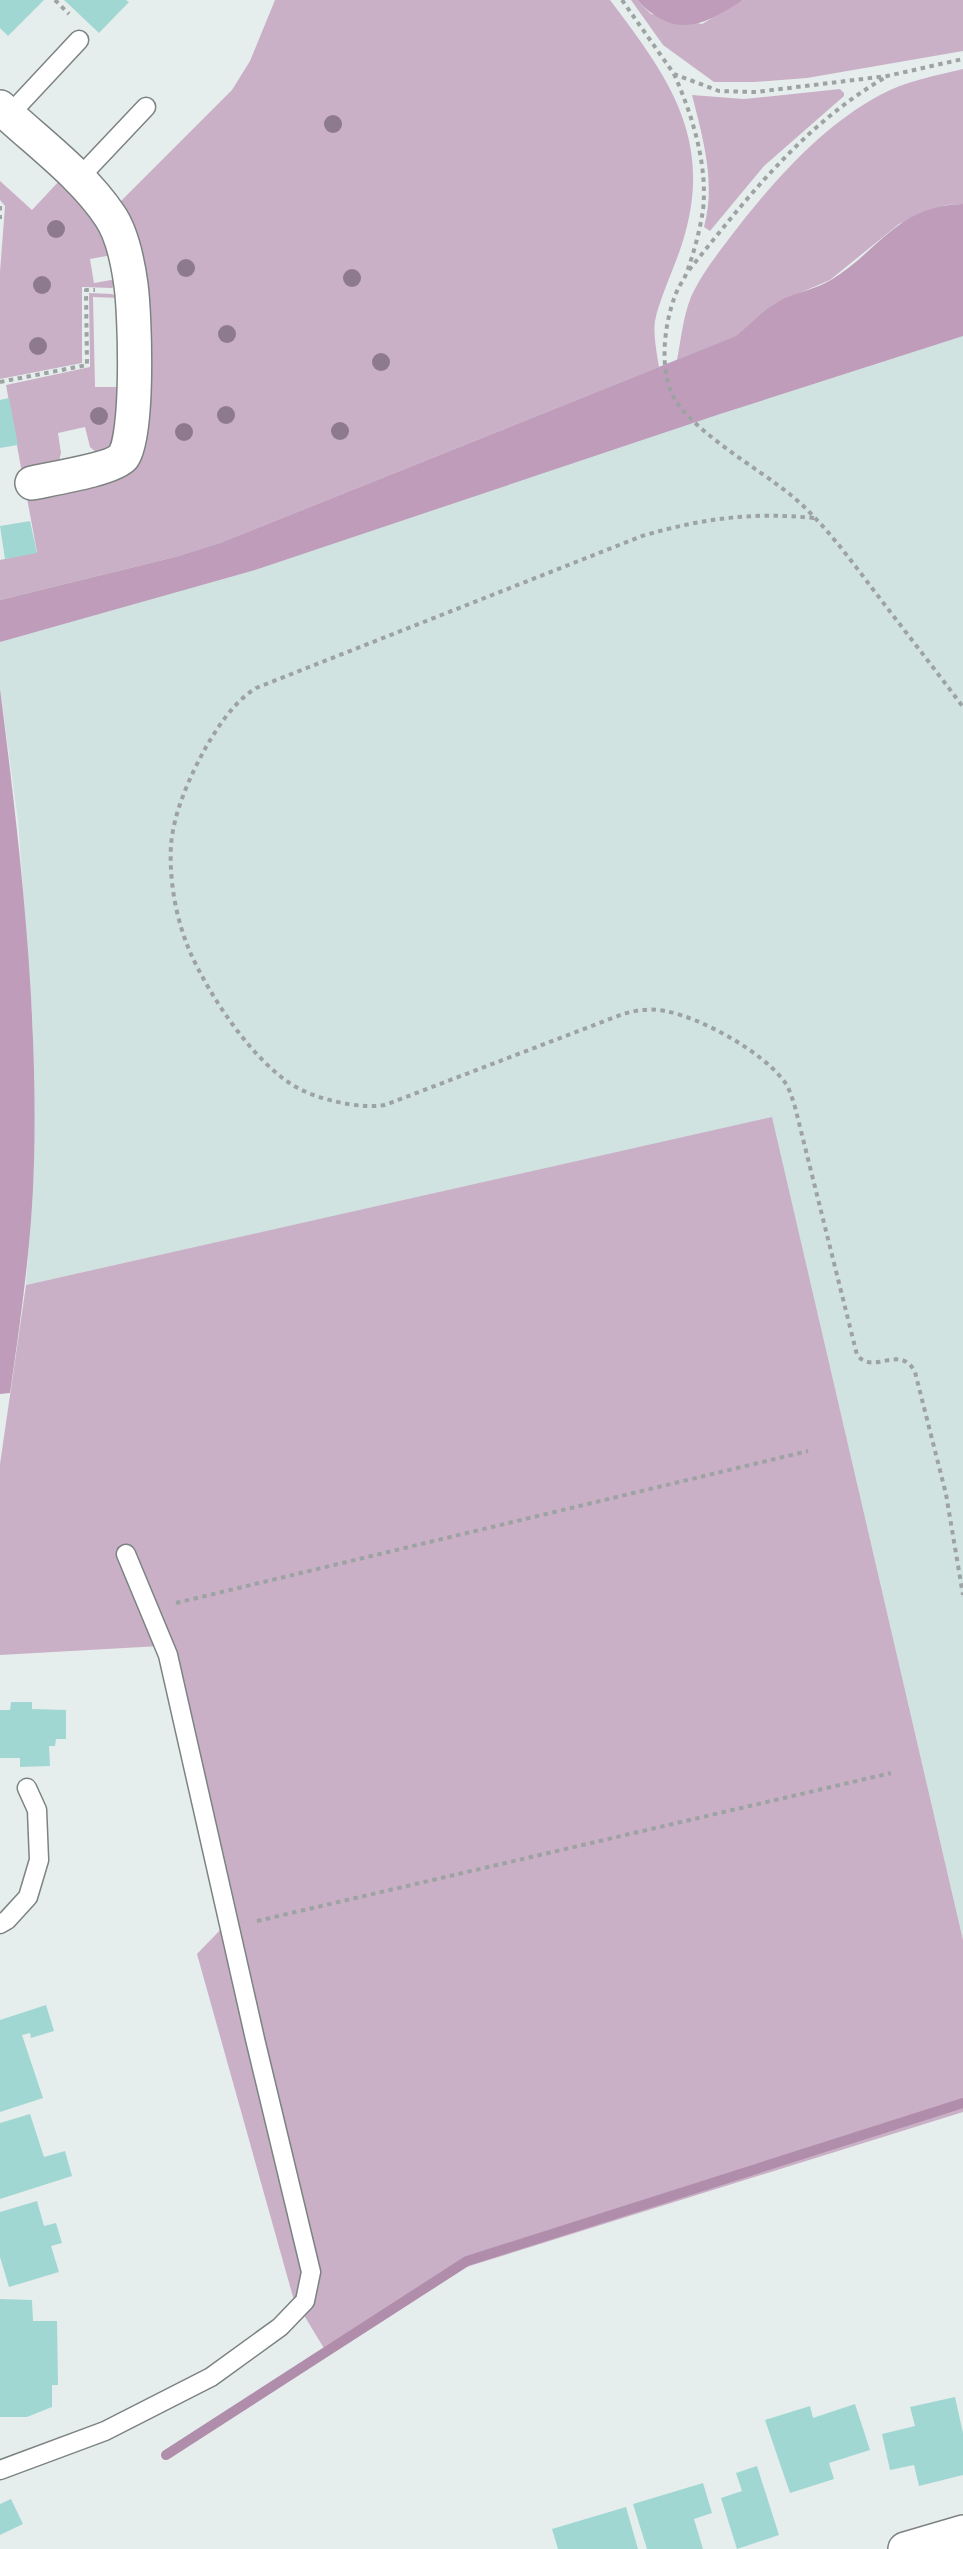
<svg xmlns="http://www.w3.org/2000/svg" width="963" height="2549" font-family="'PT Serif',serif">
<style>
.built{fill:#d1e3e1}
.green{fill:#cab0c6}
.forest{fill:#be9cba}
.lines{fill:none;stroke-linecap:round;stroke-linejoin:round}
.stream{stroke:#b08eab;stroke-width:10}
.building{fill:#a1d7d2}
.lane-casing{stroke:#7c8382;stroke-width:21}
.street-casing{stroke:#7c8382;stroke-width:36}
.path{stroke:#9da3a2;stroke-width:4;stroke-dasharray:4.5 4.5;stroke-linecap:butt}
.lane{stroke:#fff;stroke-width:18}
.street{stroke:#fff;stroke-width:33}
.tree{fill:#8e7a8f}
</style>
<rect width="100%" height="100%" fill="#e6eeed"/>
<path class="built" d="M963,295V1940L772,1118L26,1285L34,1165L33,1028L18,821L0,689V600L175,557Z"/>
<g class="green">
<path d="M275,0H610C670,79 715,141 682,244C675,266 659,300 655,321C653,336 657,353 659,367L220,543L175,557L0,600V560L37,552L26,493L124,470L119,203L232,90L250,61Z"/>
<path d="M631,0H637L651,14L702,24L743,0H963V51L807,78L754,82H714L663,45Z"/>
<path d="M963,69V204L946,205L899,224L830,280L774,304L737,336L677,360C681,339 683,317 691,297C700,277 715,257 728,240C770,185 819,128 880,95C905,81 935,76 963,69Z"/>
<path d="M840,89L844,93V96L764,166L710,231L704,227C716,182 703,139 692,95L744,99Z"/>
<path d="M61,179L90,207L112,255L90,259L94,283L117,279L118,284L112,288L82,287V363L0,379V272L5,206L0,200V181L32,210Z"/>
<path d="M89,293L112,294L120,298L93,297L95,387H122L118,445L97,453L90,447L85,427L58,433L61,453L59,461L22,473L6,385L90,367Z"/>
<path d="M772,1117L963,1940V2112L460,2269L328,2355L293,2297L197,1954L225,1925L160,1646L0,1655V1464L26,1285Z"/>
</g>
<g class="forest">
<path d="M637,0H743C703,26 675,40 637,0Z"/>
<path d="M963,204V336L720,414L255,570L0,642V600L175,557L220,543L736,336C751,324 766,307 783,299C799,292 816,289 831,280C881,249 897,206 963,204Z"/>
<path d="M0,689C20,846 38,1004 34,1163C32,1240 21,1317 10,1393L0,1394Z"/>
</g>
<g class="lines">
<path class="stream" d="M166,2455L467,2261L963,2103"/>
</g>
<g class="building">
<path d="M0,0H44L8,36L0,28Z"/>
<path d="M64,0H126L129,2L99,33Z"/>
<path d="M9,398L18,445L0,448V400Z"/>
<path d="M30,521L37,553L5,559L0,526Z"/>
<path d="M11,1702H32V1709L66,1710V1739H56L55,1746H49L50,1766L20,1767V1758H0V1710H10Z"/>
<path d="M46,2005L54,2031L31,2038L30,2033L22,2035L43,2098L0,2112V2020Z"/>
<path d="M30,2114L44,2157L65,2151L72,2176L0,2199V2123Z"/>
<path d="M37,2201L44,2226L56,2223L62,2243L51,2246L59,2272L9,2287L0,2257V2212Z"/>
<path d="M0,2299L32,2300L33,2321H57L58,2385H52V2407L27,2417H0Z"/>
<path d="M955,2397L963,2433V2475L919,2486L914,2465L890,2470L882,2434L915,2426L910,2407Z"/>
<path d="M855,2404L870,2450L829,2463L834,2479L790,2493L765,2420L810,2406L813,2418Z"/>
<path d="M757,2466L779,2535L737,2549L721,2498L742,2491L736,2473Z"/>
<path d="M703,2483L712,2513L694,2519L703,2549H647L633,2504Z"/>
<path d="M11,2499L23,2524L0,2535V2504Z"/>
<path d="M626,2507L638,2549H558L552,2529Z"/>
</g>
<g class="lines">
<g class="lane-casing">
<g id="lane">
<path d="M9,115L79,40"/>
<path d="M78,179L146,107"/>
<path d="M0,1924L7,1920L28,1897L39,1860L37,1810L27,1788"/>
<path d="M0,2470L105,2431L211,2377L280,2327L305,2301L311,2272L255,2039L168,1655L126,1554"/>
</g>
</g>
<g class="street-casing">
<g id="street">
<path d="M0,107C37,142 82,174 110,216C123,235 128,263 131,285C135,314 139,437 123,457C113,469 50,479 32,483"/>
<path d="M905,2549L963,2532"/>
</g>
</g>
<g class="path">
<path d="M55,0L69,14"/>
<path d="M622,0L674,74L719,91L756,92L887,76L963,59"/>
<path d="M674,74C692,114 708,165 703,210C700,230 694,252 687,272C684,280 678,287 675,296C665,322 660,362 670,389C683,427 760,469 792,496C824,523 849,558 875,592C904,630 934,668 963,707"/>
<path d="M0,206V219"/>
<path d="M689,270C747,198 804,124 886,77"/>
<path d="M0,382L87,365L86,290H95"/>
<path d="M814,518C751,512 704,518 642,536L256,688C234,702 219,725 206,747C190,776 174,811 171,845C169,881 176,919 190,952C210,997 254,1063 296,1087C312,1096 331,1101 348,1104C361,1106 372,1107 385,1105L623,1014C637,1010 650,1008 665,1011C702,1018 761,1051 784,1081C790,1089 792,1098 795,1107L857,1355C874,1376 900,1343 915,1372L946,1494L963,1595"/>
<path d="M176,1603L808,1451"/>
<path d="M257,1921L891,1773"/>
</g>
<use href="#lane" class="lane"/>
<use href="#street" class="street"/>
</g>
<g class="tree">
<circle cx="333" cy="124" r="9"/>
<circle cx="56" cy="229" r="9"/>
<circle cx="186" cy="268" r="9"/>
<circle cx="352" cy="278" r="9"/>
<circle cx="42" cy="285" r="9"/>
<circle cx="227" cy="334" r="9"/>
<circle cx="38" cy="346" r="9"/>
<circle cx="381" cy="362" r="9"/>
<circle cx="226" cy="415" r="9"/>
<circle cx="99" cy="416" r="9"/>
<circle cx="340" cy="431" r="9"/>
<circle cx="184" cy="432" r="9"/>
</g>
</svg>
